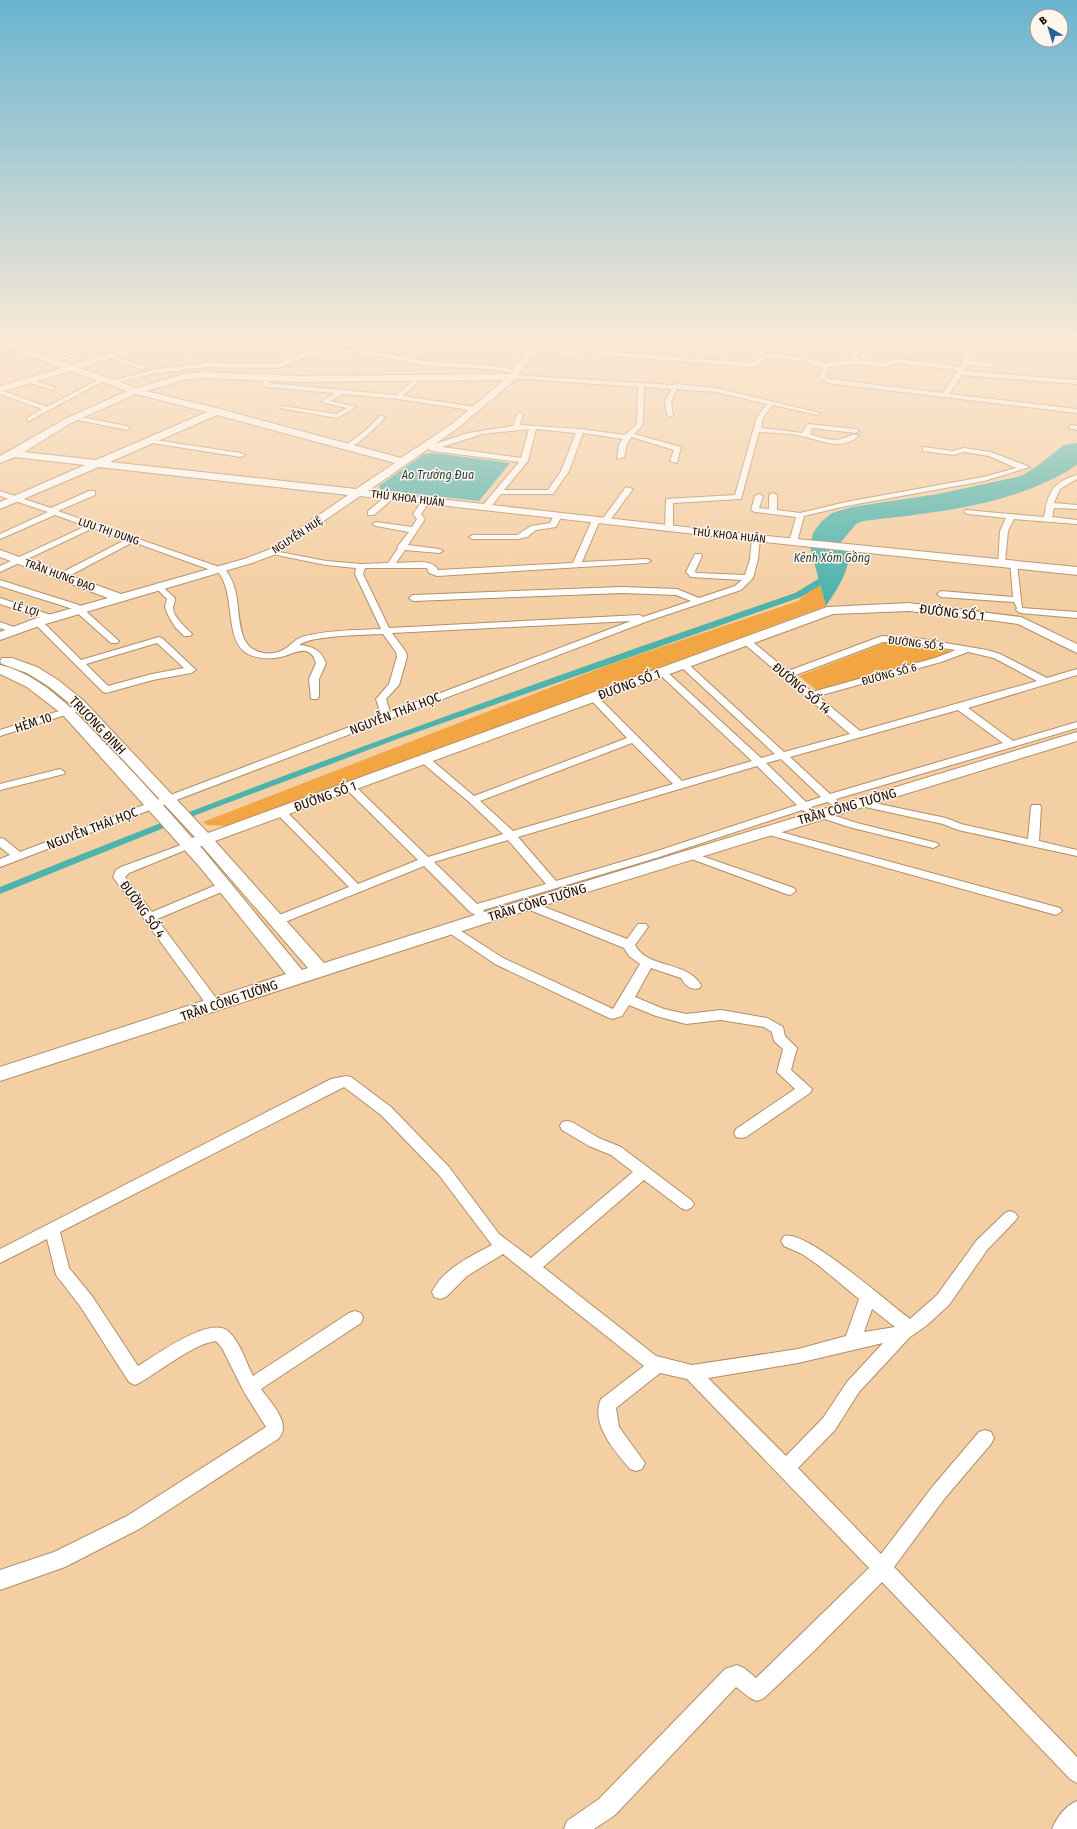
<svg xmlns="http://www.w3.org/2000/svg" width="1077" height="1829" font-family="'Fira Sans Condensed',sans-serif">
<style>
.green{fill:#f2a643}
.water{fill:#4cb3ad}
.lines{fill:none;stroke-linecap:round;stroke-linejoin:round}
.canal{fill:#4cb3ad;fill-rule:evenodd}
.street-casing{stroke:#b28e66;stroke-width:2}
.secondary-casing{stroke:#b28e66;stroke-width:2}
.street{fill:#fff;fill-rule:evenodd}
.secondary{fill:#fff;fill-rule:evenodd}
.labels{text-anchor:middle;stroke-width:3;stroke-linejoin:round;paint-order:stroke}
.far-street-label{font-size:11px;fill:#150800;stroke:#fef6ed}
.far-water-label{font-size:12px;font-style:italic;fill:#1e3d3b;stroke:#fef6ed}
.street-label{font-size:13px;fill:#150800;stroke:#fef6ed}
</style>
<rect width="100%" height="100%" fill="#f5cfa4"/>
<g class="green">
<path d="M819,581L826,606L230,826L207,825L203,822L611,664L798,601Z"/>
<path d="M887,642L953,651L958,653L819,692L799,676Z"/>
</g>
<g class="water">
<path d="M1077,443V465C1017,505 934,513 863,521L856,524L841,542L850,552C848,573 838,588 826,606L810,547L813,533L821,522L832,513L852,507L938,494L1021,476L1036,467L1064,445Z"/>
<path d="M434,453L510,463L479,501L380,490L379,486L424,454Z"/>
</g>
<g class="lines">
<path class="canal" d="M824,569L831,571L824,583L801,597L400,738L201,813L0,894V887C262,780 528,685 795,593L818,579Z"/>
<g class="street-casing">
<g id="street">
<path d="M47,338H59L16,350L13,348Z"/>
<path d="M91,338H100L109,343L55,363L50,362L101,343Z"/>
<path d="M234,338H245L182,356L179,354Z"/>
<path d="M320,338H328L342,346L337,347Z"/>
<path d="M372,338H380L362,350L431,362L487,365L521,371L518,373L487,369L431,366L365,354L323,353L307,356L279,368L206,367L151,374L112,384L109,382L151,370L206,363L278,364L305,352L323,349L355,350Z"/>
<path d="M704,338H719L745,343L766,353L802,357L823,363L854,360L851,356L861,338H867L857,356L860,360L885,363L897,359L961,367L966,338H972L969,361L993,363L996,365L993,367L968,365L964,371L1077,380V384L962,375L949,394L1077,409V413L827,383L819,377L822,370L820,366L802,361L767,357L760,364L753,367L612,356L583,351L569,356L534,344L537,342L569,352L583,347L612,352L752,363L761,356L743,346ZM897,363L958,370L943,393L829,379L825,377L828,370L827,367L858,364L885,367Z"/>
<path d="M456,342L530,351L533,353L530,355L454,345L453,344Z"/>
<path d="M111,355L145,367L146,368L141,369L109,358V356Z"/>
<path d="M420,375L423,377L422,378L403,396L476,407L479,409L476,411L398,399L342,394L330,401L356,407L337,418L280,408L283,406L336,414L347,408L321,402L334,393L266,387L261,384L268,377L271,379L268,383L396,395Z"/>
<path d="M513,375L673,385L676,384L716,388L820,413L817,415L773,405L763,417L761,428L802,433L807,425L809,424L856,429L859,431L856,433L812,428L810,434L822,438L834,440L842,439L854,434L859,436C842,450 825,442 806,437C792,433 774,433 759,432L741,499L673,503V528L669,530L665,528L666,499L735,495L757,417L767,404L716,392L677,389L671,402L673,415L670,417L667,415L665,402L671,389L644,387L643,422L641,427L634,434L681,447L677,463L670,461L674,450L631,437L627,444L624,457L617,459L619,444L623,439L583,433L569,471L553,494H501L489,509H483V505L519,462L433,451L429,450V446L468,433L513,426L517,415L520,413L523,415L520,425L580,429L625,435L636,425L637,422L638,387L511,378L510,377ZM529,429L521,458L442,447L482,434ZM536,429L576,433L561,471L548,490H504L528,461Z"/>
<path d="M103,377L106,379L105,380L29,421L27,420V418L42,409L0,394V390L47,407Z"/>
<path d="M29,379L54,387L55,388L52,390L27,382L26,381Z"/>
<path d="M75,416L127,426L130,428L127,430L73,419V417Z"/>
<path d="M380,416L385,417C379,425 354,450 345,448V446L366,430Z"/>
<path d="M1071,425L1077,426V430L1069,428V426Z"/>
<path d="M148,439L241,453L245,455L241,457L146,442L144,441Z"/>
<path d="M923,447L953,451L964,448L991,452L1030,467L984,481L846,506L804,516L797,542L793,544L789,542L796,517L755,512L751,510L755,496L759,494L763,496L759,508L769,509V495L773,493L777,495V510L800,513L846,502L983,477L1016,468L989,456L964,452L953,455L923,451Z"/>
<path d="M1077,475V479L1060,489L1054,503L1077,505V509L1054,508L1052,517L1077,520V524L1014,519L1008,531L1005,563L1004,565H998L1000,531L1006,518L968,514L964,512L965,510L1044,517C1048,493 1052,482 1077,475Z"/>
<path d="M626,487L633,489L608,523H602L601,521Z"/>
<path d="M0,491L51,508L89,491H95V495L58,511L225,569C242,592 235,611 243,636C248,652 267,657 281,651C294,645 292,638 310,635C333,630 357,630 381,629L355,574L356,568L326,565L272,554L268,552L269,550L326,561L361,564L388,563L398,548L397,547L409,532L376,526L372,524L376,522L412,527L417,519L413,514L424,498H427L431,500L421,514L425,519L408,545L439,549L443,551L439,553L405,550L396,563C409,563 433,558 438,570L573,563L592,520L596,518L600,520L582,562L647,559L651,561L647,563L437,576L429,573L427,568H365L363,574L389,628L640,615L643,617L691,601L676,595L622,593L413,601L409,598L413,595L622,587L677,589L699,598L735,586L742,580L691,577L686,572L695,554H701L702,556L695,571L696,573L745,575L750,559L752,538L756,536L760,538L758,559L753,578L741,590L648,621L0,867V859L10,855L0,847V838L4,839L20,852L381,715L376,699L389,684L397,657L396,652L383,634C365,635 312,635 299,645C312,646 321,650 326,663L319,679V697L317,699H311L309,679L316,663C310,642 294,654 281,657C271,659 257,659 248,654C224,642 236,596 219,573L133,542L67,577H61V573L125,540L93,528L0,572V566L86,526L55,515L0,539V534L48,512L0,496ZM631,621L390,712L386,699L399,685L407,657L406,652L392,633Z"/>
<path d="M389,494L396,496L374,515H368V511Z"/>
<path d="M555,513L562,515L556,527L536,530L527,537L518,539H473L469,537L473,535H517L531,526L550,523Z"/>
<path d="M1010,562H1013L1017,564L1022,608L1077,612V618L1020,613L1016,610L1017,608L1014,602L941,597L937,594L941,591L1013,597Z"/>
<path d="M0,580L79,605L119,641L117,643H111L73,609L0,586Z"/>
<path d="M158,583L175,598C175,601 174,604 173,607C173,618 186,627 192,634L190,636H184L175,627L168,615L165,607L167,599L154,586Z"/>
<path d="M0,598L54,616L55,618L54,620H48L0,604Z"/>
<path d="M38,619L41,620L81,660L159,637L162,638L196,670L191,673L153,680L106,693L103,692L35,624L34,622ZM157,643L184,668L152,674L108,686L86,664Z"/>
<path d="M0,622L17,628L18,630L14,633L0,628Z"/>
<path d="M882,636L922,639L987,650L1000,654L1047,678L1077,669V675L968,708L1013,741L1077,722V728L836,799L838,802L837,804L833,805L827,802L811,807L813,810L812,812L808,813L802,810L656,858L483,910L485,913L479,917L470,912L424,866L280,924L276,925L270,921L272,918L349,887L277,814L276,812L277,810H285L358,884L418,860L346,789L345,787L346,785H354L428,857L503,834L469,802L420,761L419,759L420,757H428L474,796L627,738L590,699L588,697L593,694L596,695L682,781L752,761L659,674V670H665L761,758L775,754L680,666V662H686L784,752L850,734L742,642V638H748L788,671ZM883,642L922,645L956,650L935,658L812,692L793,676ZM968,652L994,658L1037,681L860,731L818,696L941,662ZM958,710L1003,743L830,794L790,757ZM632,743L673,784L513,831L480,801ZM781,759L821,797L806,802L766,763ZM757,766L797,805L648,854L556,881L518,837ZM508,840L546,884L477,904L434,862Z"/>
<path d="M81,704L84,705L86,707L84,709L0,736V730Z"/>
<path d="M60,769L65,772L64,774L0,790V784Z"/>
<path d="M860,800L946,818L961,824L1028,839L1031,807L1032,805H1040L1041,807L1039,841L1077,850V856L958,830L943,824L856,805L855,803L856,801Z"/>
<path d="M820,811L857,823L937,843L939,845L933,848L849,827L816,816L815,814L816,812Z"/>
<path d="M766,828L1060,908L1062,911L1056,915L762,833L760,831Z"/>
<path d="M189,842L195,845L193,847L129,873L125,877L152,912L221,883H229L231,886L229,889L157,919L219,1002L220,1005L219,1008H209L113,877L116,870L121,867Z"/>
<path d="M690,852L794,888L796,891L790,895L786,894L686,857L684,855Z"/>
<path d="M529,901L627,939L638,924H646L648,927L635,945C647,969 686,960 701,985L700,988C691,991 685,985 681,978L651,968L635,997L664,1009L686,1014L721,1010L767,1018L783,1027L785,1036L797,1048L791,1070L812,1089L810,1093L746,1137L741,1138L736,1137L734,1133L736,1129L795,1089L777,1072L783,1049L774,1041L772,1032L764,1027L721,1020L686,1024L656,1016L629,1005L622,1016L612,1019L607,1017L495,964L445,930L447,927H455L503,958L613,1009L640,964L629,956L624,948L525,908L523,905Z"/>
<path d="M346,1076L351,1077L391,1107L449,1167L499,1234L531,1258L633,1172L611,1155L589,1146L562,1130L560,1126L562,1122L567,1121L572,1122L599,1138L621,1147L691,1200L694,1204L691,1208L686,1210L681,1208L644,1180L543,1267L656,1356L692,1365L798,1349L846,1336L859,1299L818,1265L802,1254L784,1246L781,1241L784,1236C806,1229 888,1303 910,1319L937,1295L977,1240L1005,1213L1010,1211L1015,1213L1018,1217L1015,1221L987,1250L949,1305L926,1326L910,1337L859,1392L835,1430L798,1468L881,1554L933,1486L979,1432L985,1430L991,1432L994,1438L991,1444L945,1498L894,1567L1077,1757V1783L1070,1779L882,1582L814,1651L764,1698L757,1701L750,1698L736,1687L615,1815L594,1829H564L567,1821L599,1799L725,1669L737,1665L744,1668L756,1678L869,1568L687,1379L660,1373L616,1408L619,1427L645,1463L642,1469L636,1471L630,1469C615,1451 590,1424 601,1399L644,1366L503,1254L467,1276L446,1297L440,1299L434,1297L432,1292C443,1269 471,1256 492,1245L439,1175L381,1115L344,1087L60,1232L69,1268L92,1296L138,1366C155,1356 211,1314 229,1332C240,1342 246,1362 253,1376L349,1313L355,1311L361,1313L363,1318L361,1323L261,1389C270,1402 293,1424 278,1439L141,1528L65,1567L0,1590V1570L54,1552L127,1516L266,1427L244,1392L222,1348L216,1341C195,1343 160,1371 141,1382L135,1385L129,1382L80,1306L56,1275L47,1239L0,1263V1249L331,1079ZM872,1309L895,1327L864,1332ZM883,1343L847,1382L823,1418L786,1456L708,1378L798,1363Z"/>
<path d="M1077,1801V1829H1052C1057,1817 1065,1806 1077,1801Z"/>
</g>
</g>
<g class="secondary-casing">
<g id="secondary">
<path d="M162,338H176L80,368L136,388L184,374L204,372L300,376L510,374L535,338H543L516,379L458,428L368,491L756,535L1077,567V575L756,541L360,496L276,554L252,563L42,625L0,640V632L34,619L108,598L0,557V550L121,594L244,559L268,550L348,495L99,467L0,509V502L85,465L15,457L0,463V456L65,419L127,391L71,371L0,392V386L62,368L0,345V339L72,365ZM204,378L300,382L504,380L452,424L401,458L220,409L146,391L184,380ZM136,394L207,412L96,460L24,452L71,423ZM217,415L395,463L356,489L110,462Z"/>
<path d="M909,603L1021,617L1077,644V653L1018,624L997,621L909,611L833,614L215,841L324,963L478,914L1077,732V741L490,922L0,1081V1067L286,974L199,866L62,714L27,687L0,674V665C45,676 77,714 108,746C137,776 165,807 192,838L195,837L191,833L74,707L48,686L27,673L2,664L0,661L2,658H12L37,667L58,680L84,701L208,833L827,607ZM200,846H202L308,968L302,970Z"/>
</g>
</g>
<use href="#street" class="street"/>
<use href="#secondary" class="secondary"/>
</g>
<linearGradient id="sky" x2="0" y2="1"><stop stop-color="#69b4d0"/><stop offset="0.57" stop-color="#fae9d6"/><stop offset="1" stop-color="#fae9d6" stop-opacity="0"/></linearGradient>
<rect width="1077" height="594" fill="url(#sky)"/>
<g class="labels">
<g class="far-street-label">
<text transform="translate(408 498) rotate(7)" y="4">THỦ KHOA HUÂN</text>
<text transform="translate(109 531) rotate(19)" y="4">LƯU THỊ DUNG</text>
<text transform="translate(297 535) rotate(-33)" y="4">NGUYỄN HUỆ</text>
<text transform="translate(729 535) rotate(6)" y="4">THỦ KHOA HUÂN</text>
<text transform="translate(60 575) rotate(20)" y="4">TRẦN HƯNG ĐẠO</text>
<text transform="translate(26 609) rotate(17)" y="4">LÊ LỢI</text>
<text transform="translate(916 643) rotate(7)" y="4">ĐƯỜNG SỐ 5</text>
<text transform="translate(889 674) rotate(-15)" y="4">ĐƯỜNG SỐ 6</text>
</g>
<g class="far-water-label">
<text x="438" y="479">Ao Trường Đua</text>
<text x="832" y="562">Kênh Xóm Gồng</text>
</g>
<g class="street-label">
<text transform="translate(952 612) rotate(7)" y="5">ĐƯỜNG SỐ 1</text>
<text transform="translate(629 684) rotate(-20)" y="5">ĐƯỜNG SỐ 1</text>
<text transform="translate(802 688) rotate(40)" y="5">ĐƯỜNG SỐ 14</text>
<text transform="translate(395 713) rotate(-21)" y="5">NGUYỄN THÁI HỌC</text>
<text transform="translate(33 722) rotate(-18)" y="5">HẺM 10</text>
<text transform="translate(98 725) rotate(46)" y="5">TRƯƠNG ĐỊNH</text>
<text transform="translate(325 796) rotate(-20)" y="5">ĐƯỜNG SỐ 1</text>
<text transform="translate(847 806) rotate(-16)" y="5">TRẦN CÔNG TƯỜNG</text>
<text transform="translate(92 828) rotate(-21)" y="5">NGUYỄN THÁI HỌC</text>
<text transform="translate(537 902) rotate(-17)" y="5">TRẦN CÔNG TƯỜNG</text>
<text transform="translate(143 909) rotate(54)" y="5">ĐƯỜNG SỐ 4</text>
<text transform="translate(229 1000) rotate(-19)" y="5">TRẦN CÔNG TƯỜNG</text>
</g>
</g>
<g transform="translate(1049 28) rotate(322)"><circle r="19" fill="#fef6ed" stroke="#a1978e"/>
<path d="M0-3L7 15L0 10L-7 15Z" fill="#266198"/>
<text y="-6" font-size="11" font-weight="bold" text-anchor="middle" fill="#150800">B</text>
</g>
</svg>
